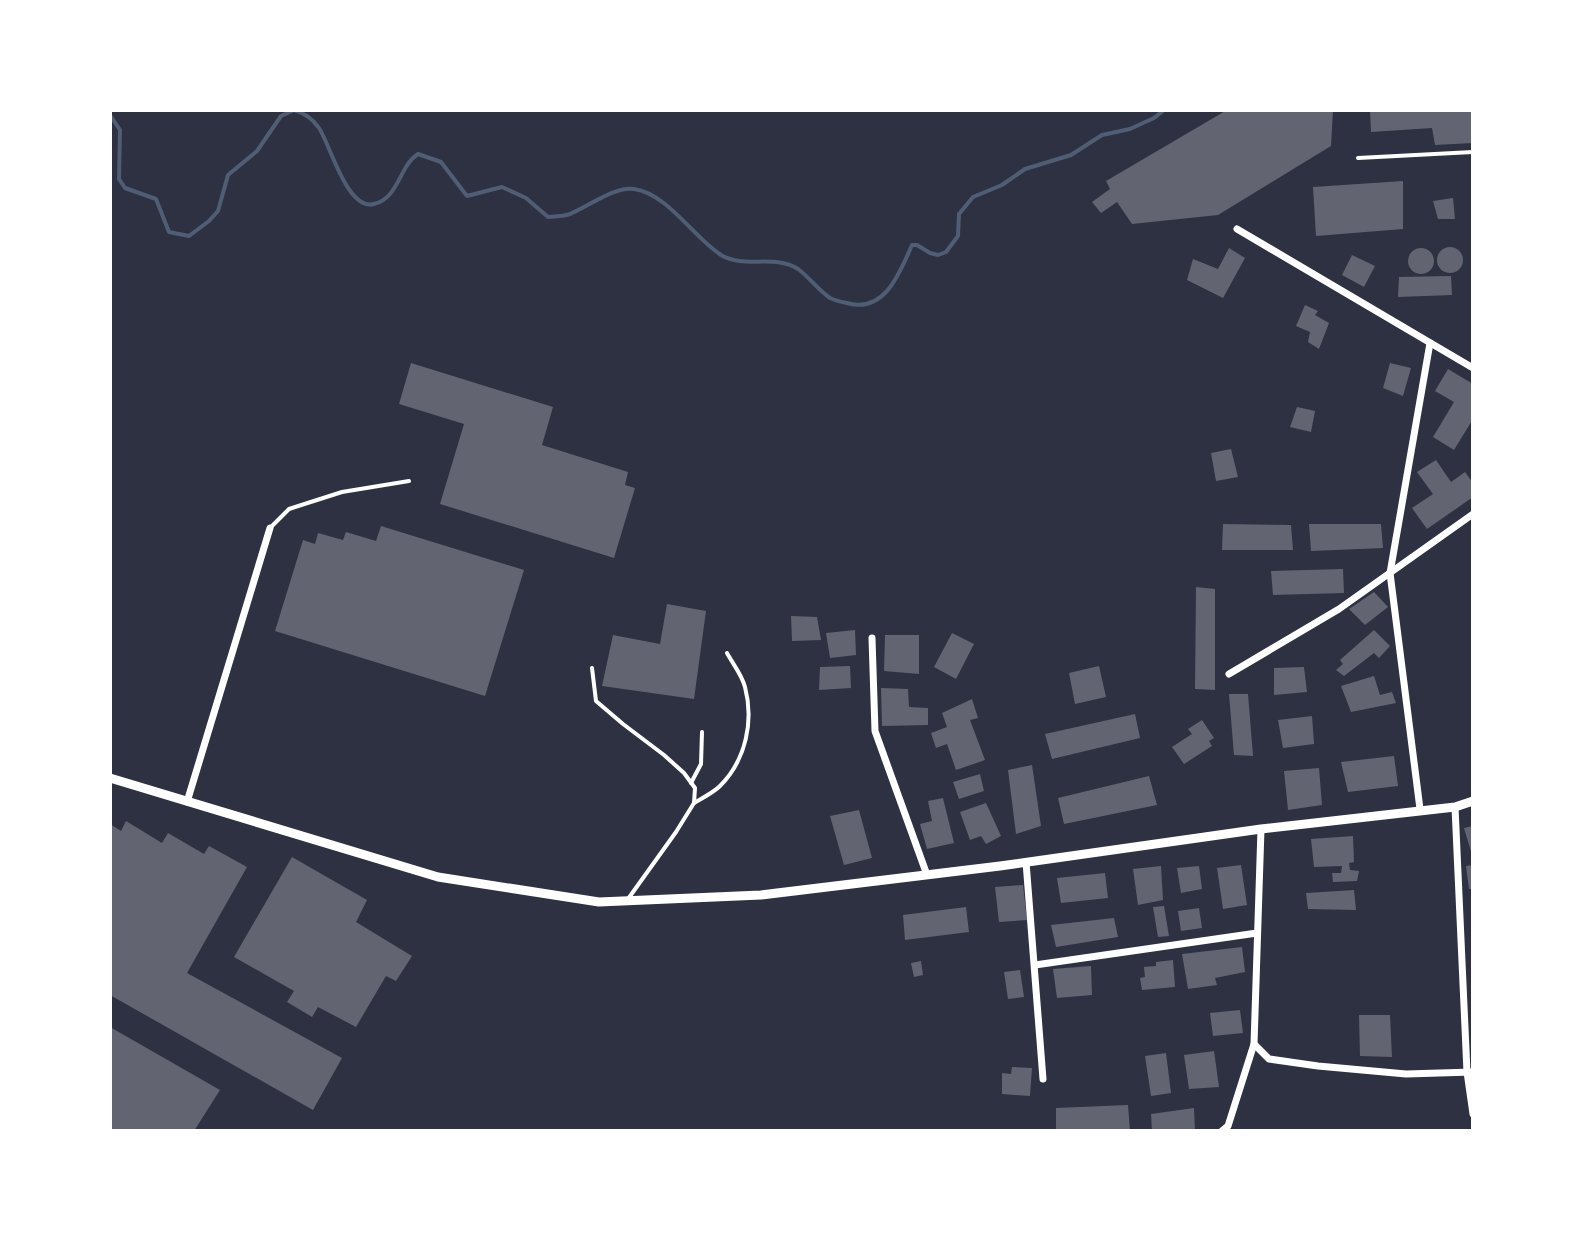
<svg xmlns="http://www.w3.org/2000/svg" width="1583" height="1241" font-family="'Source Sans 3',sans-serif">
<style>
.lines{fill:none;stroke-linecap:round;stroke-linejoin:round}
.stream{stroke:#4f5d75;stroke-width:4}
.building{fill:#626471}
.service{stroke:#fff;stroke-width:4}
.minor{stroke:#fff;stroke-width:7}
.tertiary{stroke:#fff;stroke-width:9}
</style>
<rect width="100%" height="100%" fill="#2d3142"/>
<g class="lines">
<path class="stream" d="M110,115L120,130L119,179L125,188L156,199L169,232L189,236L209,221L218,211L228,175L257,151L281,116L294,110C304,113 313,119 319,128C330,144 347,211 374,204C399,198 399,166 418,154L441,162L467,196L502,187L526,198L548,217C556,216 565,217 572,213C589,206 615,186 634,189C668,194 693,237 721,255C744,269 776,254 798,269C809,277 818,290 830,298C834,300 842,302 847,303C885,314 900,272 912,245H917L930,253L938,255L946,252L958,236L959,214L973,197L1002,185L1025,169L1071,155L1102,135L1130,129L1154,118L1164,110"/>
</g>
<g class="building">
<path d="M1227,110H1333L1331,146L1218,215L1132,224L1117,202L1101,213L1092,202L1110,189L1106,181Z"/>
<path d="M1370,110H1473V143L1435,145L1432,128L1371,132Z"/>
<path d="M1403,181V229L1316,236L1313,187Z"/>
<path d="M1453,198L1455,219H1438L1433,201Z"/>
<circle cx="1450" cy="260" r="13"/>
<path d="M1229,248L1245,258L1223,298L1187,280L1193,259L1218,269Z"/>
<circle cx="1421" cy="261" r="13"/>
<path d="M1352,255L1375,266L1364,287L1342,275Z"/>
<path d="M1451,276L1452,295L1398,297L1399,277Z"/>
<path d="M1305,305L1318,311L1315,315L1329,323L1319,349L1308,342L1310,332L1296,326Z"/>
<path d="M411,363L553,407L542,445L628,472L625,485L635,488L614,558L440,504L464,424L399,404Z"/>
<path d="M1390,363L1411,368L1403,396L1383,388Z"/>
<path d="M1448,369L1473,384V419L1454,450L1433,437L1454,402L1435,391Z"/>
<path d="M1297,407L1315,411L1311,432L1290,427Z"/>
<path d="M1231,449L1238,477L1216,481L1211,453Z"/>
<path d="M1436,460L1451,482L1465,472L1473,483V497L1427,529L1412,508L1433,494L1417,472Z"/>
<path d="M1223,524L1291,525L1293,550H1222Z"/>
<path d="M1309,524H1381L1383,548L1311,551Z"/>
<path d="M381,526L524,570L485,696L275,631L303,540L315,544L318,533L343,540L346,532L376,541Z"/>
<path d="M1343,569L1344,593L1273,595L1271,571Z"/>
<path d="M1196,587L1215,589V690L1195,689Z"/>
<path d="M1374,592L1388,607L1365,625L1349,609Z"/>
<path d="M667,604L706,611L694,699L602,686L613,635L660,644Z"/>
<path d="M791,616L817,617L821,640L792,641Z"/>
<path d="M855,630L856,655L830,658L826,633Z"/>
<path d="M1374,630L1390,646L1379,658L1374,653L1344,676L1336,670L1343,664L1340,660Z"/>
<path d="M952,633L974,644L956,679L934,667Z"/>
<path d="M885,635H919V674L884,671Z"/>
<path d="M850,666L851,688L819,690L820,667Z"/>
<path d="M1099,666L1106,697L1075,704L1069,673Z"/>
<path d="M1304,667L1307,692L1274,695V668Z"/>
<path d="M1374,676L1380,695L1392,692L1396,703L1351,712L1341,686Z"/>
<path d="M881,688L908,689L909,707L928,708V725L882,726Z"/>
<path d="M1229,694H1248L1253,756L1234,755Z"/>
<path d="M972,699L978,718L970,720L985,760L956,770L947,744L936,748L931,733L947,727L942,713Z"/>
<path d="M1135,714L1140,738L1052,759L1045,734Z"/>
<path d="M1312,716L1314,744L1283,748L1278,720Z"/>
<path d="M1202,720L1214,738L1209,741L1212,746L1184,764L1172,747L1192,734L1188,729Z"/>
<path d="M1394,756L1398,786L1348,792L1341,762Z"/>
<path d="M1032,765L1041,826L1016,834L1008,770Z"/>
<path d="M1319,768L1322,805L1288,810L1284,771Z"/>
<path d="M980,774L984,791L959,799L953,782Z"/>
<path d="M1149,776L1157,805L1064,824L1058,798Z"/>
<path d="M943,798L954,843L927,849L920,824L932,821L928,801Z"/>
<path d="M986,803L1001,836L986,844L981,836L970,840L960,812Z"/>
<path d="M859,810L872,858L844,865L830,816Z"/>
<path d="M126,821L162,843L168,833L204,854L209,846L247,867L187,973L342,1058L313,1110L110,995V824L121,831Z"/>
<path d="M1473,826V855H1472L1464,828Z"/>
<path d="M1353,836L1354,862L1349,863L1350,870L1359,871L1357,881L1333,882L1332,873H1341L1342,866L1314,867L1311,839Z"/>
<path d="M292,857L367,900L356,922L412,956L396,981L386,976L356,1027L318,1007L312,1017L287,1002L294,991L234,957Z"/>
<path d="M1241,865L1247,905L1223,909L1217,868Z"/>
<path d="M1473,865V889H1469L1466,866Z"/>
<path d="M1161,866L1163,900L1138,905L1133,869Z"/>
<path d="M1199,866L1202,889L1181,893L1177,868Z"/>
<path d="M1105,873L1108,898L1061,903L1057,878Z"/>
<path d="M1023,885L1027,920L999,922L995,887Z"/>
<path d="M1354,890L1356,910L1308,909L1306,893Z"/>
<path d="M1164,906L1169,936L1158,937L1153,907Z"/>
<path d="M966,907L969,932L905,940L903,915Z"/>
<path d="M1199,908L1202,928L1181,931L1178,911Z"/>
<path d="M1114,918L1118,937L1056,947L1051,925Z"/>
<path d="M1242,947L1245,972L1215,978L1217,985L1188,989L1182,954Z"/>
<path d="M1173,960L1175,987L1142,990L1140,978L1145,977L1144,967L1156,966V962Z"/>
<path d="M921,961L923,975L914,977L911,963Z"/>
<path d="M1091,966L1092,995L1057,998L1053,969Z"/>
<path d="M1020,970L1024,997L1008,999L1004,972Z"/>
<path d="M1240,1010L1243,1033L1213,1036L1210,1013Z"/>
<path d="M1359,1015H1390L1392,1057L1360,1056Z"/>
<path d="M110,1027L220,1090L194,1131H110Z"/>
<path d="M1214,1051L1219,1087L1189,1089L1184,1055Z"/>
<path d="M1166,1053L1171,1093L1151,1096L1145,1056Z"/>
<path d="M1012,1067L1032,1068L1030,1096L1002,1094V1073L1011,1074Z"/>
<path d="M1128,1105L1130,1131H1056V1108Z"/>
<path d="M1194,1108L1195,1131H1152L1151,1114Z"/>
</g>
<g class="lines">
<g class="service">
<path d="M1358,158L1473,152"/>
<path d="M270,528L289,509L342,492L409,481"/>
<path d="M592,668L596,701L623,724L664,755L684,773L695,788L694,803L676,832L628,899"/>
<path d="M691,783L701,764L702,732"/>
<path d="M694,803C702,798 713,793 720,786C746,760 754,721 745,687C742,675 733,664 727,653"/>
</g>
<g class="minor">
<path d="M1237,229L1473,368"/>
<path d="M872,638L875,731L927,875"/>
<path d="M1229,674L1339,609L1473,514"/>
<path d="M187,802L270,528"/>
<path d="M1455,807L1467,1072L1473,1114"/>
<path d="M1420,809L1390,573L1430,343"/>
<path d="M1261,829L1254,1044L1269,1059L1318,1066L1406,1074L1473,1072"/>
<path d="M1026,862L1043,1079"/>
<path d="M1035,965L1257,933"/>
<path d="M1222,1131L1228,1126L1254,1044"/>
</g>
<path class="tertiary" d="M110,778L438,877L599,902L761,895L1000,866L1261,829L1455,807L1473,801"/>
</g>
<rect width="1583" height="1241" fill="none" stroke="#ffffff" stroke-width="224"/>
</svg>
